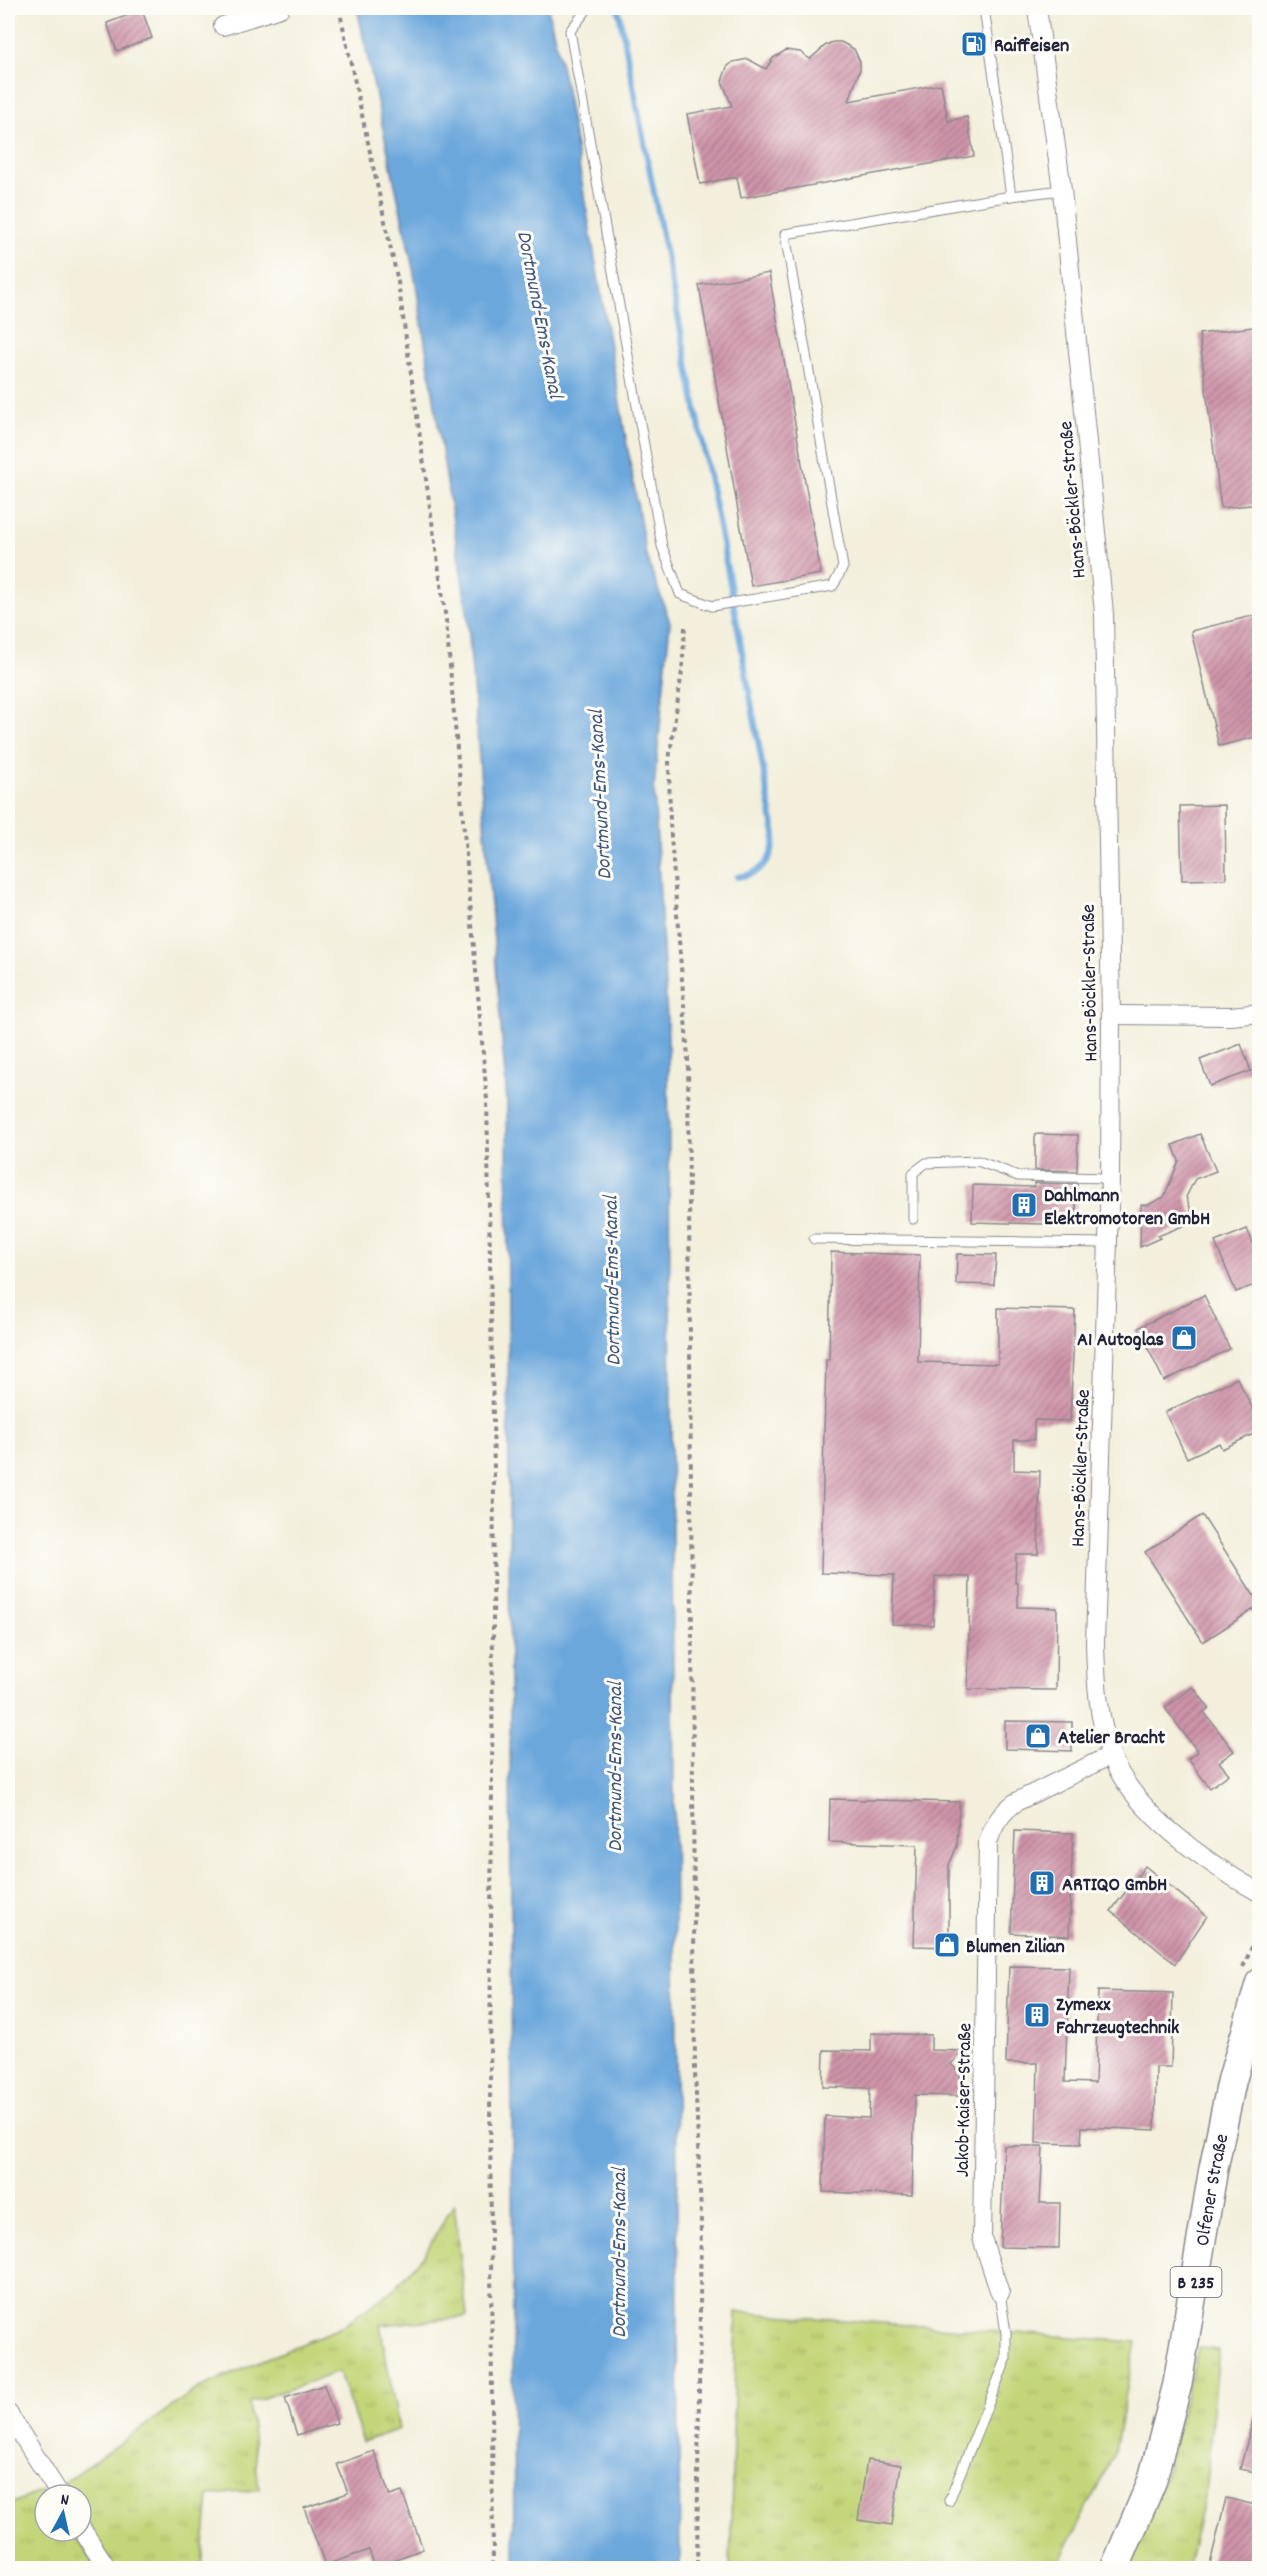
<svg xmlns="http://www.w3.org/2000/svg" width="1267" height="2576" font-family="Dekko,sans-serif">
<style>
.grass{fill:url(#grass-tufts);stroke:#727c5a;stroke-width:1.5}
.water{fill:#6ca7dc;stroke:#47648c;stroke-width:1.5}
.lines{fill:none;stroke-linecap:round;stroke-linejoin:round}
.stream{stroke:#6ca7dc;stroke-width:6}
.building{fill:url(#building-hatch)}
.service-casing{stroke:#8a888c;stroke-width:11}
.minor-casing{stroke:#8a888c;stroke-width:20}
.primary-casing{stroke:#8a888c;stroke-width:31}
.path{stroke:#8a888c;stroke-width:4;stroke-dasharray:4.5 4.5;stroke-linecap:butt}
.service{stroke:#fff;stroke-width:9}
.minor{stroke:#fff;stroke-width:18}
.primary{stroke:#fff;stroke-width:28}
.labels{text-anchor:middle;stroke-width:6;stroke-linejoin:round;paint-order:stroke}
.shield{fill:#fdfcf7;stroke:#646373;stroke-width:1.5}
.shield-label{font-size:18px;font-weight:bold;fill:#22223b}
.poi-label{font-size:20px;font-weight:bold;fill:#22223b;stroke:#fdfcf7;text-anchor:start}
.street-label{font-size:20px;fill:#22223b;stroke:#fdfcf7}
.water-label{font-size:21px;font-style:italic;fill:#40577b;stroke:#fdfcf7}
</style>
<defs>
<pattern id="grass-tufts" width="24" height="20" patternUnits="userSpaceOnUse" patternTransform="scale(1.5)"><rect width="24" height="20" fill="#c3d578"/><path d="M3 7l-1-3M5 7V3M7 7l1-3M15 17l-1-3M17 17v-4M19 17l1-3" fill="none" stroke="#a7b769"/></pattern>
<pattern id="building-hatch" width="6" height="6" patternUnits="userSpaceOnUse" patternTransform="scale(1.5)"><rect width="6" height="6" fill="#cf94a9"/><path d="M-1 1l2-2M0 6l6-6M5 7l2-2" fill="none" stroke="#a8788b"/></pattern>
</defs>
<rect width="100%" height="100%" fill="#fdfcf7"/>
<filter id="ink" filterUnits="userSpaceOnUse"><feTurbulence type="fractalNoise" baseFrequency=".0167" numOctaves="2"/><feDisplacementMap in="SourceGraphic" scale="12" xChannelSelector="R" yChannelSelector="G"/><feConvolveMatrix kernelMatrix="1 2 1 2 8 2 1 2 1" color-interpolation-filters="sRGB"/></filter>
<filter id="wash" filterUnits="userSpaceOnUse"><feTurbulence type="fractalNoise" baseFrequency=".008" numOctaves="4" result="noise"/><feDisplacementMap in="SourceGraphic" scale="24" xChannelSelector="R" yChannelSelector="G"/><feGaussianBlur stdDeviation="1.35" result="paint"/><feColorMatrix in="noise" values="0 0 0 0 0 0 0 0 0 0 0 0 0 0 0 0 0 1.4 0 .05"/><feComposite in="paint" operator="in"/></filter>
<g filter="url(#wash)">
<rect width="100%" height="100%" fill="#f3efdc"/>
<g class="grass">
<path d="M454,2203L467,2317L380,2325L399,2429L363,2442L339,2372L249,2403L259,2489L209,2496L202,2568H115L81,2516V2495H67L61,2485L197,2389L339,2328L393,2290L424,2255Z"/>
<path d="M736,2312L1136,2342L1114,2455L1056,2568H730Z"/>
<path d="M1198,2348L1219,2350L1205,2493L1187,2568H1129L1162,2485Z"/>
<path d="M42,2491L46,2495L45,2531H71L97,2568H8V2505Z"/>
</g>
<path class="water" d="M357,8H548L565,84L646,555L670,622L654,789L668,1036L680,2568H514L507,1102L467,611L415,278Z"/>
<g class="lines">
<path class="stream" d="M618,8L728,573L775,835C773,860 763,874 737,877"/>
</g>
<g id="blocks">
<g class="building">
<path d="M142,10L152,38L117,51L107,23Z"/>
<path d="M833,42H841L854,49L860,62V69L849,101L941,84L948,121L967,117L974,156L741,198L737,177L700,184L687,114L732,106L722,81L727,67L733,62L748,59L766,69L773,58L786,50L800,52L810,59L826,45Z"/>
<path d="M769,273L821,574L751,586L699,285Z"/>
<path d="M1260,326V504L1221,508L1199,334Z"/>
<path d="M1260,614V736L1219,746L1191,631Z"/>
<path d="M1225,805L1226,879L1182,880L1180,806Z"/>
<path d="M1241,1044L1251,1071L1210,1086L1200,1060Z"/>
<path d="M1035,1134L1078,1135L1077,1171L1035,1170Z"/>
<path d="M1200,1134L1216,1171L1195,1179L1186,1197L1195,1221L1158,1236L1160,1238L1140,1247L1141,1205H1148L1164,1197L1179,1161L1173,1145Z"/>
<path d="M1034,1183L1077,1184L1075,1225L972,1222L973,1185L1034,1187Z"/>
<path d="M1247,1229L1260,1259V1283L1236,1292L1215,1242Z"/>
<path d="M831,1252L920,1255L918,1362L998,1364V1308L1075,1310L1070,1421L1034,1420V1440H1014V1470L1040,1471L1038,1554H1016L1015,1583H1018V1607L1057,1608L1056,1690L968,1689L970,1577L935,1576L933,1625L892,1624L894,1575L821,1573L824,1433L826,1360H829Z"/>
<path d="M957,1254L996,1255L994,1285L956,1284Z"/>
<path d="M1204,1295L1230,1349L1164,1381L1138,1328Z"/>
<path d="M1237,1378L1260,1423V1431L1222,1449L1219,1443L1187,1458L1165,1412Z"/>
<path d="M1202,1515L1260,1605L1203,1642L1145,1552Z"/>
<path d="M1193,1687L1209,1708L1204,1712L1234,1751L1219,1762L1229,1774L1210,1788L1188,1759L1198,1752L1165,1708Z"/>
<path d="M1005,1721L1072,1722V1751L1005,1749Z"/>
<path d="M830,1799L959,1802L957,1846L949,1865V1947L914,1946L917,1845L829,1842Z"/>
<path d="M1015,1831L1073,1833L1069,1936L1011,1933Z"/>
<path d="M1145,1866L1207,1916L1175,1964L1111,1911Z"/>
<path d="M1009,1966L1069,1967L1065,2082L1095,2083L1098,1991L1173,1993L1171,2067H1156L1155,2130L1082,2127L1081,2144L1036,2143L1038,2063H1006Z"/>
<path d="M871,2033L931,2035V2050L964,2051L951,2064L960,2073L959,2096L915,2095L912,2195L823,2192L825,2116L869,2118L870,2088L823,2087L824,2050L871,2051Z"/>
<path d="M1004,2146H1043L1040,2203H1060L1059,2248L1000,2247Z"/>
<path d="M324,2385L337,2423L297,2435L285,2398Z"/>
<path d="M1254,2415H1260V2473L1240,2469Z"/>
<path d="M374,2451L390,2496L402,2492L423,2549L375,2567L369,2550L325,2565L304,2508L348,2493L337,2464Z"/>
<path d="M867,2460L901,2465L892,2525L858,2520Z"/>
<path d="M1226,2498L1260,2506V2568H1209Z"/>
</g>
</g>
</g>
<g filter="url(#ink)">
<use href="#blocks" fill-opacity="0" stroke="#8a888c" stroke-width="1.5"/>
<g class="lines">
<g class="service-casing">
<g id="service">
<path d="M588,8L570,31L662,546L680,594L712,606L833,586L843,567L785,234L1011,196"/>
<path d="M984,8L1011,196L1062,190"/>
<path d="M913,1219V1173L926,1163L978,1161L1018,1176L1110,1178"/>
<path d="M814,1239L1109,1243"/>
<path d="M949,2501L1006,2360V2333L1000,2293"/>
</g>
</g>
<g class="minor-casing">
<g id="minor">
<path d="M1037,8L1062,190L1104,613L1111,1015L1110,1178L1095,1643C1096,1680 1098,1717 1110,1752C1130,1810 1208,1864 1260,1893"/>
<path d="M223,26L280,8"/>
<path d="M1111,1015L1231,1016L1260,1013"/>
<path d="M1000,2293L982,2238L988,1842C994,1824 1001,1813 1016,1802L1111,1755"/>
<path d="M8,2413L60,2495"/>
<path d="M81,2528L107,2568"/>
</g>
</g>
<g class="primary-casing">
<g id="primary">
<path id="s1" d="M1115,2568L1152,2481L1177,2386L1213,2171L1232,2080L1260,1983"/>
</g>
</g>
<g class="path">
<path d="M339,8L398,282L446,620L487,1100L494,1472L490,2085L493,2568"/>
<path d="M685,627L682,671L669,760L670,823L688,1058L695,2072L701,2215L697,2568"/>
<path d="M1243,1967L1260,1929"/>
</g>
<use href="#service" class="service"/>
<use href="#minor" class="minor"/>
<use href="#primary" class="primary"/>
</g>
</g>
<defs>
<g id="fuel-square" transform="scale(1.35)"><rect x="-9" y="-9" width="18" height="18" rx="4" fill="#1f6fb2" stroke="#fdfcf7"/><path d="M-5.5-6h7V0h2V4h1.3V-2.5L3-4.5l.8-.8L6-3V5H2.5V1h-1V6h-7ZM-4.2-4.7v3.2H.2V-4.7Z" fill="#fff"/></g>
<g id="building-square" transform="scale(1.35)"><rect x="-9" y="-9" width="18" height="18" rx="4" fill="#1f6fb2" stroke="#fdfcf7"/><path d="M-4-6H4V6H1V3H-1V6H-4ZM-2.5-4.3h1.7v1.8h-1.7ZM.8-4.3h1.7v1.8H.8ZM-2.5-1h1.7V.8h-1.7ZM.8-1h1.7V.8H.8Z" fill="#fff"/></g>
<g id="shop-square" transform="scale(1.35)"><rect x="-9" y="-9" width="18" height="18" rx="4" fill="#1f6fb2" stroke="#fdfcf7"/><path d="M-5-2.5h2.3a2.7 3.5 0 0 1 5.4 0H5L5.5 6h-11ZM-1.5-2.5h3a1.5 2.3 0 0 0-3 0Z" fill="#fff"/></g>
</defs>
<g fill-rule="evenodd">
<use href="#fuel-square" x="974" y="44"/>
<use href="#building-square" x="1024" y="1205"/>
<use href="#shop-square" x="1184" y="1338"/>
<use href="#shop-square" x="1038" y="1736"/>
<use href="#building-square" x="1042" y="1883"/>
<use href="#shop-square" x="947" y="1945"/>
<use href="#building-square" x="1037" y="2015"/>
</g>
<g class="labels">
<rect class="shield" x="1170.5" y="2267" width="51" height="30" rx="4.5"/>
<g class="shield-label">
<text x="1196" y="2288">B 235</text>
</g>
<g class="poi-label">
<text x="994" y="51">Raiffeisen</text>
<text x="1044" y="1201">Dahlmann<tspan x="1044" dy="23">Elektromotoren GmbH</tspan></text>
<text x="1164" y="1345" text-anchor="end">A1 Autoglas</text>
<text x="1058" y="1743">Atelier Bracht</text>
<text x="1062" y="1890">ARTIQO GmbH</text>
<text x="966" y="1952">Blumen Zilian</text>
<text x="1056" y="2010">Zymexx<tspan x="1056" dy="23">Fahrzeugtechnik</tspan></text>
</g>
<g class="street-label">
<text transform="translate(1071 500) rotate(-95)" y="7">Hans-Böckler-Straße</text>
<text transform="translate(1088 983) rotate(-91)" y="7">Hans-Böckler-Straße</text>
<text transform="translate(1079 1468) rotate(-88)" y="7">Hans-Böckler-Straße</text>
<text transform="translate(962 2100) rotate(-89)" y="7">Jakob-Kaiser-Straße</text>
<text dy="7" stroke="none"><textPath href="#s1" startOffset="392">Olfener Straße</textPath></text>
</g>
<g class="water-label">
<text transform="translate(541 314) rotate(79)" y="7">Dortmund-Ems-Kanal</text>
<text transform="translate(599 795) rotate(-93)" y="7">Dortmund-Ems-Kanal</text>
<text transform="translate(611 1281) rotate(-91)" y="7">Dortmund-Ems-Kanal</text>
<text transform="translate(614 1767) rotate(-90)" y="7">Dortmund-Ems-Kanal</text>
<text transform="translate(618 2253) rotate(-90)" y="7">Dortmund-Ems-Kanal</text>
</g>
</g>
<rect width="1267" height="2576" fill="none" stroke="#fdfcf7" stroke-width="30"/>
<g transform="translate(63 2513) rotate(8)"><circle r="28" fill="#fdfcf7" stroke="#a5a5ac" stroke-width="1.5"/>
<path d="M0-4.5L10 22L0 15L-10 22Z" fill="#1f6fb2"/>
<text y="-9" font-size="16" font-weight="bold" text-anchor="middle" fill="#22223b">N</text>
</g>
</svg>
